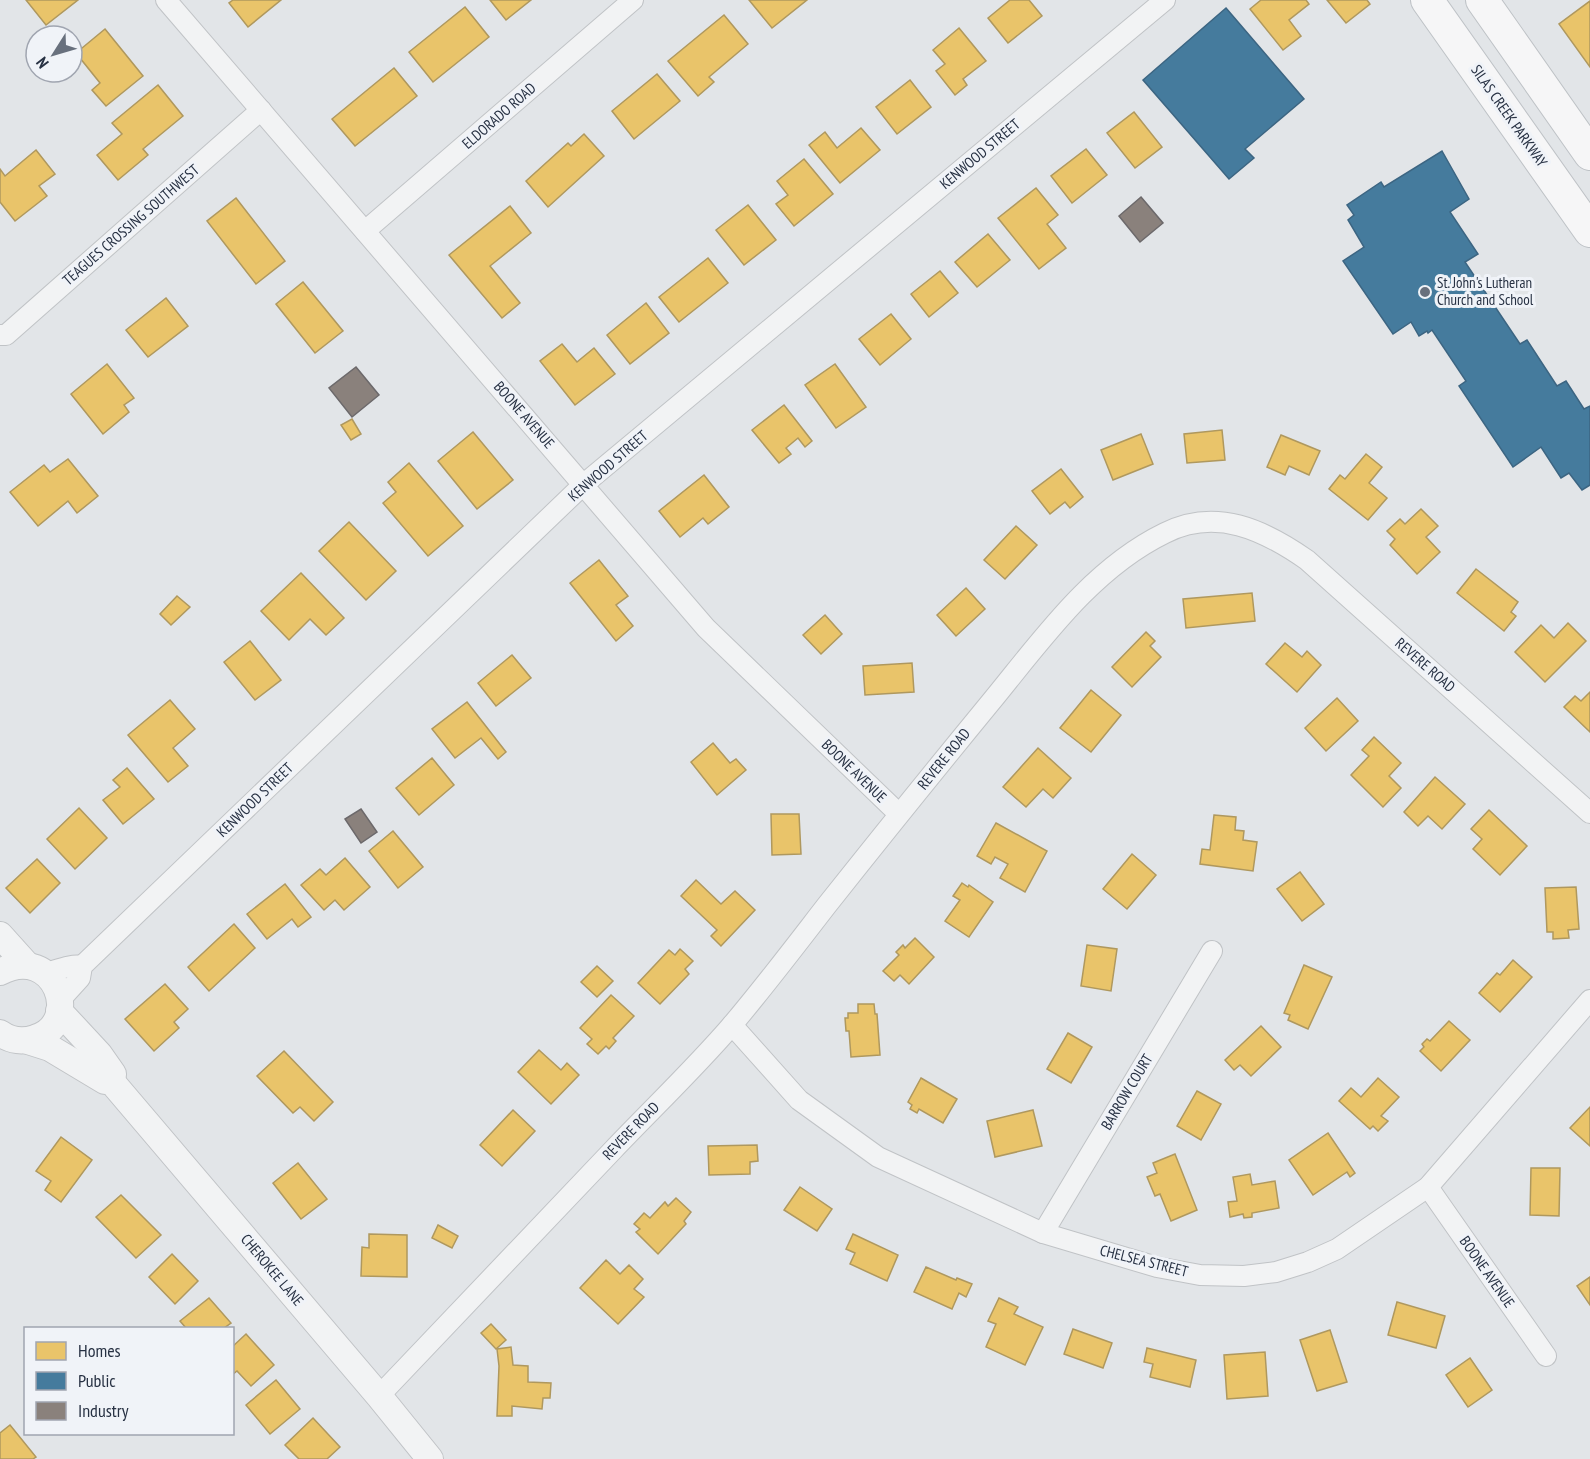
<svg xmlns="http://www.w3.org/2000/svg" width="1590" height="1459" font-family="'PT Sans Narrow',sans-serif">
<style>
.homes{fill:#e9c46a;stroke:#af985e;stroke-width:1.5}
.public{fill:#457b9d;stroke:#3c6582;stroke-width:1.5}
.industry{fill:#8a817c;stroke:#6c696b;stroke-width:1.5}
.lines{fill:none;stroke-linecap:round;stroke-linejoin:round}
.minor-casing{stroke:#c0c3c6;stroke-width:22}
.tertiary-casing{stroke:#c0c3c6;stroke-width:28}
.primary-casing{stroke:#bec2c6;stroke-width:34}
.minor{stroke:#f2f3f4;stroke-width:20}
.tertiary{stroke:#f2f3f4;stroke-width:26}
.primary{stroke:#f6f6f7;stroke-width:32}
.poi-dot{fill:#68707d;stroke:#f0f3f8;stroke-width:2}
.labels{text-anchor:middle;stroke-width:6;stroke-linejoin:round;paint-order:stroke}
.street-label{font-size:15px;fill:#273143;stroke:#f0f3f8}
.poi-label{font-size:15px;fill:#273143;stroke:#f0f3f8;text-anchor:start}
</style>
<rect width="100%" height="100%" fill="#e2e5e8"/>
<g class="homes">
<path d="M26,0H78L46,25Z"/>
<path d="M233,0H281L248,27L229,3Z"/>
<path d="M490,0H531L506,20Z"/>
<path d="M749,0H807L772,28Z"/>
<path d="M1010,0H1029L1042,16L1008,43L988,18Z"/>
<path d="M1261,0H1306L1309,4L1289,20L1301,36L1283,50L1250,9Z"/>
<path d="M1327,0H1367L1370,4L1346,23Z"/>
<path d="M1590,1V67L1559,24Z"/>
<path d="M465,7L489,37L433,82L409,52Z"/>
<path d="M724,15L748,44L709,77L714,82L698,96L668,61Z"/>
<path d="M959,28L986,61L963,79L967,85L955,95L936,71L945,64L933,50Z"/>
<path d="M105,29L143,76L106,106L92,90L100,83L76,53Z"/>
<path d="M394,68L417,96L355,146L332,119Z"/>
<path d="M657,74L680,101L634,139L612,111Z"/>
<path d="M910,80L931,107L897,134L876,107Z"/>
<path d="M158,85L183,116L143,149L148,155L118,180L97,155L122,134L112,123Z"/>
<path d="M1134,112L1162,147L1135,168L1107,133Z"/>
<path d="M861,128L880,150L840,183L809,145L825,132L837,148Z"/>
<path d="M584,134L604,156L548,207L526,181L568,143L571,146Z"/>
<path d="M1086,149L1107,175L1072,203L1051,176Z"/>
<path d="M36,150L55,174L39,186L47,196L15,221L0,202V169L5,176Z"/>
<path d="M804,159L833,194L794,226L776,204L788,195L777,181Z"/>
<path d="M1036,188L1058,215L1047,224L1066,248L1039,269L998,218Z"/>
<path d="M236,198L285,261L256,284L207,221Z"/>
<path d="M748,205L776,240L744,265L716,230Z"/>
<path d="M510,206L531,233L490,266L520,303L502,318L449,255Z"/>
<path d="M988,234L1010,260L977,287L955,262Z"/>
<path d="M708,258L728,283L679,322L659,297Z"/>
<path d="M940,271L958,293L929,317L911,294Z"/>
<path d="M303,282L343,331L315,353L276,304Z"/>
<path d="M166,298L188,326L148,357L126,330Z"/>
<path d="M646,303L669,333L630,364L607,335Z"/>
<path d="M891,314L911,339L880,365L859,339Z"/>
<path d="M562,344L577,362L594,348L615,374L575,405L540,361Z"/>
<path d="M107,364L134,398L124,405L129,412L103,434L71,394Z"/>
<path d="M835,364L866,407L836,428L805,385Z"/>
<path d="M784,405L812,441L805,447L798,438L786,448L791,454L779,463L752,430Z"/>
<path d="M352,419L361,434L351,440L341,425Z"/>
<path d="M1222,430L1225,460L1187,463L1184,434Z"/>
<path d="M473,432L513,480L477,509L438,461Z"/>
<path d="M1141,434L1153,464L1113,480L1101,450Z"/>
<path d="M1281,435L1320,451L1309,475L1289,466L1285,475L1267,467Z"/>
<path d="M1366,454L1382,467L1369,483L1387,498L1368,520L1329,489L1340,475L1345,479Z"/>
<path d="M68,459L98,496L77,513L68,501L38,526L10,492L44,465L50,472Z"/>
<path d="M409,463L463,526L428,556L383,503L396,492L388,482Z"/>
<path d="M1061,469L1083,497L1070,508L1065,502L1050,514L1032,491Z"/>
<path d="M704,475L729,507L708,524L703,518L680,537L659,511Z"/>
<path d="M1421,509L1438,526L1426,537L1440,552L1417,574L1390,545L1395,539L1387,531L1400,519L1405,524Z"/>
<path d="M349,522L396,571L366,600L319,551Z"/>
<path d="M1016,526L1037,545L1005,579L984,560Z"/>
<path d="M599,560L628,596L616,605L633,626L616,641L570,583Z"/>
<path d="M1476,569L1518,602L1511,612L1516,616L1504,631L1457,593Z"/>
<path d="M301,573L344,618L326,635L310,619L289,640L261,611Z"/>
<path d="M966,588L985,609L956,636L937,615Z"/>
<path d="M1252,593L1255,621L1186,628L1183,599Z"/>
<path d="M177,596L190,607L171,625L160,614Z"/>
<path d="M825,615L842,634L821,654L803,635Z"/>
<path d="M1568,623L1586,641L1545,682L1515,652L1541,625L1554,638Z"/>
<path d="M1146,632L1155,641L1150,646L1161,657L1132,687L1112,667Z"/>
<path d="M250,641L281,680L255,700L224,662Z"/>
<path d="M1285,643L1302,657L1307,651L1321,665L1297,692L1266,664Z"/>
<path d="M512,655L531,678L496,706L478,683Z"/>
<path d="M912,663L914,692L865,695L863,666Z"/>
<path d="M1091,690L1121,715L1091,752L1060,728Z"/>
<path d="M1590,692V732L1564,707L1575,696L1581,701Z"/>
<path d="M1337,698L1358,721L1326,751L1305,728Z"/>
<path d="M170,700L195,729L173,748L188,766L168,782L128,735Z"/>
<path d="M467,702L506,752L498,759L481,738L455,758L432,729Z"/>
<path d="M1374,737L1401,763L1389,776L1401,788L1383,807L1351,775L1369,756L1362,750Z"/>
<path d="M713,743L730,763L736,759L746,770L717,795L691,762Z"/>
<path d="M1038,748L1071,778L1053,798L1043,789L1026,807L1003,787Z"/>
<path d="M432,758L454,785L419,815L396,788Z"/>
<path d="M127,768L154,799L123,824L103,800L120,787L113,780Z"/>
<path d="M1435,777L1465,804L1442,829L1428,816L1418,826L1404,812Z"/>
<path d="M79,808L107,838L75,869L47,839Z"/>
<path d="M1489,810L1527,846L1500,875L1473,849L1482,839L1471,829Z"/>
<path d="M771,814H799L801,854L772,855Z"/>
<path d="M1214,815L1236,817L1235,830L1244,831L1243,840L1257,842L1253,871L1200,864L1202,849L1210,850Z"/>
<path d="M996,823L1047,851L1025,892L1000,878L1008,864L995,857L991,864L977,856Z"/>
<path d="M393,831L423,867L398,888L369,851Z"/>
<path d="M1132,854L1156,875L1127,909L1103,889Z"/>
<path d="M345,858L370,887L344,910L335,900L324,910L301,885L320,869L326,875Z"/>
<path d="M37,859L60,883L30,913L6,888Z"/>
<path d="M1300,872L1324,904L1302,921L1277,889Z"/>
<path d="M696,880L721,904L735,891L755,910L721,946L711,936L717,930L681,896Z"/>
<path d="M962,883L968,887L969,885L993,902L969,937L945,921L960,900L953,896Z"/>
<path d="M285,884L311,917L298,927L292,919L267,939L247,914Z"/>
<path d="M1576,887L1579,929L1568,930L1569,938L1553,939V932H1547L1545,888Z"/>
<path d="M234,924L255,948L209,991L188,967Z"/>
<path d="M915,938L934,957L909,984L900,975L894,981L883,971L899,955L896,952L903,945L905,948Z"/>
<path d="M1087,945L1117,949L1111,991L1081,986Z"/>
<path d="M680,949L693,961L685,969L689,974L660,1004L638,983L669,950L675,955Z"/>
<path d="M1513,960L1532,977L1500,1012L1479,993L1497,973L1500,975Z"/>
<path d="M1304,965L1332,977L1308,1029L1288,1020L1290,1015L1284,1013Z"/>
<path d="M597,966L613,981L597,997L581,982Z"/>
<path d="M165,984L188,1009L174,1022L179,1028L154,1051L125,1019Z"/>
<path d="M611,995L634,1016L613,1038L616,1041L609,1049L606,1046L598,1054L587,1044L592,1039L580,1028Z"/>
<path d="M858,1004H874L875,1014H877L880,1055L851,1057L849,1031H846L845,1018H848V1013H858Z"/>
<path d="M1449,1021L1470,1040L1441,1071L1420,1051L1424,1047L1422,1044L1427,1039L1430,1041Z"/>
<path d="M1261,1026L1281,1047L1251,1076L1240,1065L1234,1070L1225,1060Z"/>
<path d="M1068,1033L1092,1047L1071,1083L1047,1069Z"/>
<path d="M539,1050L561,1070L567,1063L579,1075L551,1104L518,1072Z"/>
<path d="M284,1051L333,1102L314,1121L300,1107L293,1113L257,1076Z"/>
<path d="M921,1078L957,1099L943,1123L919,1109L917,1113L910,1109L912,1105L908,1102Z"/>
<path d="M1378,1078L1399,1097L1381,1116L1388,1121L1378,1131L1373,1126L1370,1129L1339,1101L1351,1088L1361,1097Z"/>
<path d="M1197,1091L1221,1104L1201,1140L1177,1126Z"/>
<path d="M1590,1107V1146L1570,1128Z"/>
<path d="M513,1110L535,1131L502,1166L480,1145Z"/>
<path d="M1033,1110L1042,1146L995,1157L987,1121Z"/>
<path d="M1328,1133L1355,1173L1350,1177L1347,1172L1313,1195L1289,1160Z"/>
<path d="M61,1137L92,1160L61,1202L45,1190L51,1181L36,1171Z"/>
<path d="M757,1145L758,1161L750,1162V1174L709,1175L708,1146Z"/>
<path d="M1175,1154L1197,1210L1171,1221L1160,1194L1155,1196L1147,1177L1157,1173L1153,1163Z"/>
<path d="M298,1163L327,1199L301,1219L273,1183Z"/>
<path d="M1531,1168H1560L1559,1216L1530,1215Z"/>
<path d="M1250,1174L1252,1185L1275,1181L1279,1208L1252,1213V1217L1244,1218L1243,1214L1230,1217L1228,1202L1237,1201L1233,1177Z"/>
<path d="M800,1187L832,1209L817,1231L784,1210Z"/>
<path d="M121,1195L161,1235L136,1258L96,1217Z"/>
<path d="M676,1198L691,1212L684,1221L686,1224L658,1254L636,1232L640,1229L634,1224L644,1213L650,1218L665,1202L668,1206Z"/>
<path d="M438,1225L458,1236L452,1248L432,1238Z"/>
<path d="M369,1234L407,1235V1277L361,1276L362,1247L369,1248Z"/>
<path d="M853,1234L898,1255L887,1281L850,1264L855,1253L846,1249Z"/>
<path d="M172,1254L198,1281L175,1304L149,1277Z"/>
<path d="M606,1260L620,1274L629,1265L643,1279L634,1289L644,1297L618,1324L580,1288Z"/>
<path d="M926,1267L956,1280L957,1278L972,1284L966,1297L959,1293L952,1309L914,1292Z"/>
<path d="M1590,1277V1305L1577,1286Z"/>
<path d="M209,1298L231,1323L224,1328H186L180,1321Z"/>
<path d="M999,1298L1018,1307L1014,1314L1043,1327L1025,1365L986,1347L996,1324L988,1321Z"/>
<path d="M1397,1302L1445,1316L1436,1348L1388,1335Z"/>
<path d="M491,1324L506,1340L496,1349L481,1333Z"/>
<path d="M1073,1329L1112,1343L1103,1368L1064,1354Z"/>
<path d="M1330,1330L1347,1382L1317,1391L1300,1340Z"/>
<path d="M246,1334L274,1365L251,1386L237,1371L232,1375V1347Z"/>
<path d="M511,1347L513,1365L528,1366V1382L551,1383L550,1398H543L542,1409L512,1406V1416H497L499,1366L497,1349Z"/>
<path d="M1147,1348L1196,1360L1190,1387L1150,1377L1153,1364L1144,1362Z"/>
<path d="M1265,1352L1268,1396L1227,1399L1224,1355Z"/>
<path d="M1470,1358L1492,1390L1468,1407L1446,1375Z"/>
<path d="M276,1380L300,1409L270,1434L246,1405Z"/>
<path d="M313,1418L340,1447L327,1459H299L285,1445Z"/>
<path d="M10,1425L36,1457L33,1459H0V1433Z"/>
</g>
<g class="public">
<path d="M1226,8L1304,99L1245,149L1254,158L1229,179L1143,80Z"/>
<path d="M1442,151L1469,199L1450,212L1478,254L1465,262L1520,344L1527,340L1557,386L1566,381L1584,409L1590,406V485L1582,490L1569,473L1561,478L1541,447L1513,467L1459,386L1466,381L1432,330L1428,333L1427,331L1419,336L1411,322L1393,334L1343,261L1364,247L1348,220L1354,215L1347,205L1381,182L1384,187Z"/>
</g>
<g class="industry">
<path d="M1141,197L1163,223L1140,242L1119,216Z"/>
<path d="M356,367L379,395L352,417L329,388Z"/>
<path d="M361,809L377,832L361,843L345,819Z"/>
</g>
<g class="lines">
<g class="minor-casing">
<g id="minor">
<path d="M166,0L706,628L899,814"/>
<path d="M365,231L633,0"/>
<path d="M0,335H6L261,110"/>
<path d="M46,973C58,970 70,964 82,966"/>
<path d="M60,1000L80,978L82,966L584,484L1165,0"/>
<path d="M732,1025L799,1100L878,1157L1043,1233L1157,1267L1200,1275L1244,1276L1276,1272L1308,1262L1337,1249L1428,1187L1590,1000"/>
<path d="M1428,1187L1546,1356"/>
<path d="M1043,1233L1212,951"/>
<path d="M379,1396C457,1314 535,1232 613,1150C653,1108 695,1068 732,1025C765,986 796,945 827,905C881,837 935,770 990,703C1041,641 1091,569 1165,533C1216,507 1264,530 1307,560L1590,813"/>
</g>
</g>
<g class="tertiary-casing">
<g id="tertiary">
<path d="M0,935L27,965"/>
<path d="M0,972C55,943 84,1023 35,1038C23,1042 11,1041 0,1033"/>
<path d="M59,1011L99,1054L113,1074L112,1082"/>
<path d="M28,1041L50,1048L105,1081L112,1082L379,1396L430,1459"/>
</g>
</g>
<g class="primary-casing">
<g id="primary">
<path d="M1427,0L1590,231"/>
<path d="M1482,0L1590,154"/>
</g>
</g>
<use href="#minor" class="minor"/>
<use href="#tertiary" class="tertiary"/>
<use href="#primary" class="primary"/>
</g>
<circle class="poi-dot" cx="1425" cy="292" r="6"/>
<g class="labels">
<g class="street-label">
<text transform="translate(499 116) rotate(-41)" y="5">ELDORADO ROAD</text>
<text transform="translate(1509 116) rotate(55)" y="5">SILAS CREEK PARKWAY</text>
<text transform="translate(980 154) rotate(-40)" y="5">KENWOOD STREET</text>
<text transform="translate(131 225) rotate(-41)" y="5">TEAGUES CROSSING SOUTHWEST</text>
<text transform="translate(524 415) rotate(49)" y="5">BOONE AVENUE</text>
<text transform="translate(608 466) rotate(-41)" y="5">KENWOOD STREET</text>
<text transform="translate(1425 665) rotate(41)" y="5">REVERE ROAD</text>
<text transform="translate(944 759) rotate(-51)" y="5">REVERE ROAD</text>
<text transform="translate(854 771) rotate(44)" y="5">BOONE AVENUE</text>
<text transform="translate(255 800) rotate(-44)" y="5">KENWOOD STREET</text>
<text transform="translate(1127 1092) rotate(-59)" y="5">BARROW COURT</text>
<text transform="translate(631 1131) rotate(-46)" y="5">REVERE ROAD</text>
<text transform="translate(1144 1261) rotate(14)" y="5">CHELSEA STREET</text>
<text transform="translate(272 1270) rotate(50)" y="5">CHEROKEE LANE</text>
<text transform="translate(1487 1272) rotate(55)" y="5">BOONE AVENUE</text>
</g>
<g class="poi-label">
<text x="1437" y="288">St. John's Lutheran<tspan x="1437" dy="17">Church and School</tspan></text>
</g>
</g>
<rect x="24" y="1327" width="210" height="108" fill="#f0f3f8" stroke="#a0a5b0" stroke-width="1.5"/>
<rect x="36" y="1342" width="30" height="18" fill="#e9c46a" stroke="#a0a5b0" stroke-width="1.5"/>
<text x="78" y="1357" font-size="18" fill="#273143">Homes</text>
<rect x="36" y="1372" width="30" height="18" fill="#457b9d" stroke="#a0a5b0" stroke-width="1.5"/>
<text x="78" y="1387" font-size="18" fill="#273143">Public</text>
<rect x="36" y="1402" width="30" height="18" fill="#8a817c" stroke="#a0a5b0" stroke-width="1.5"/>
<text x="78" y="1417" font-size="18" fill="#273143">Industry</text>
<g transform="translate(54 54) rotate(233)"><circle r="28" fill="#f0f3f8" stroke="#a0a5b0" stroke-width="1.5"/>
<path d="M0-4.5L10 22L0 15L-10 22Z" fill="#68707d"/>
<text y="-9" font-size="16" font-weight="bold" text-anchor="middle" fill="#273143">N</text>
</g>
</svg>
